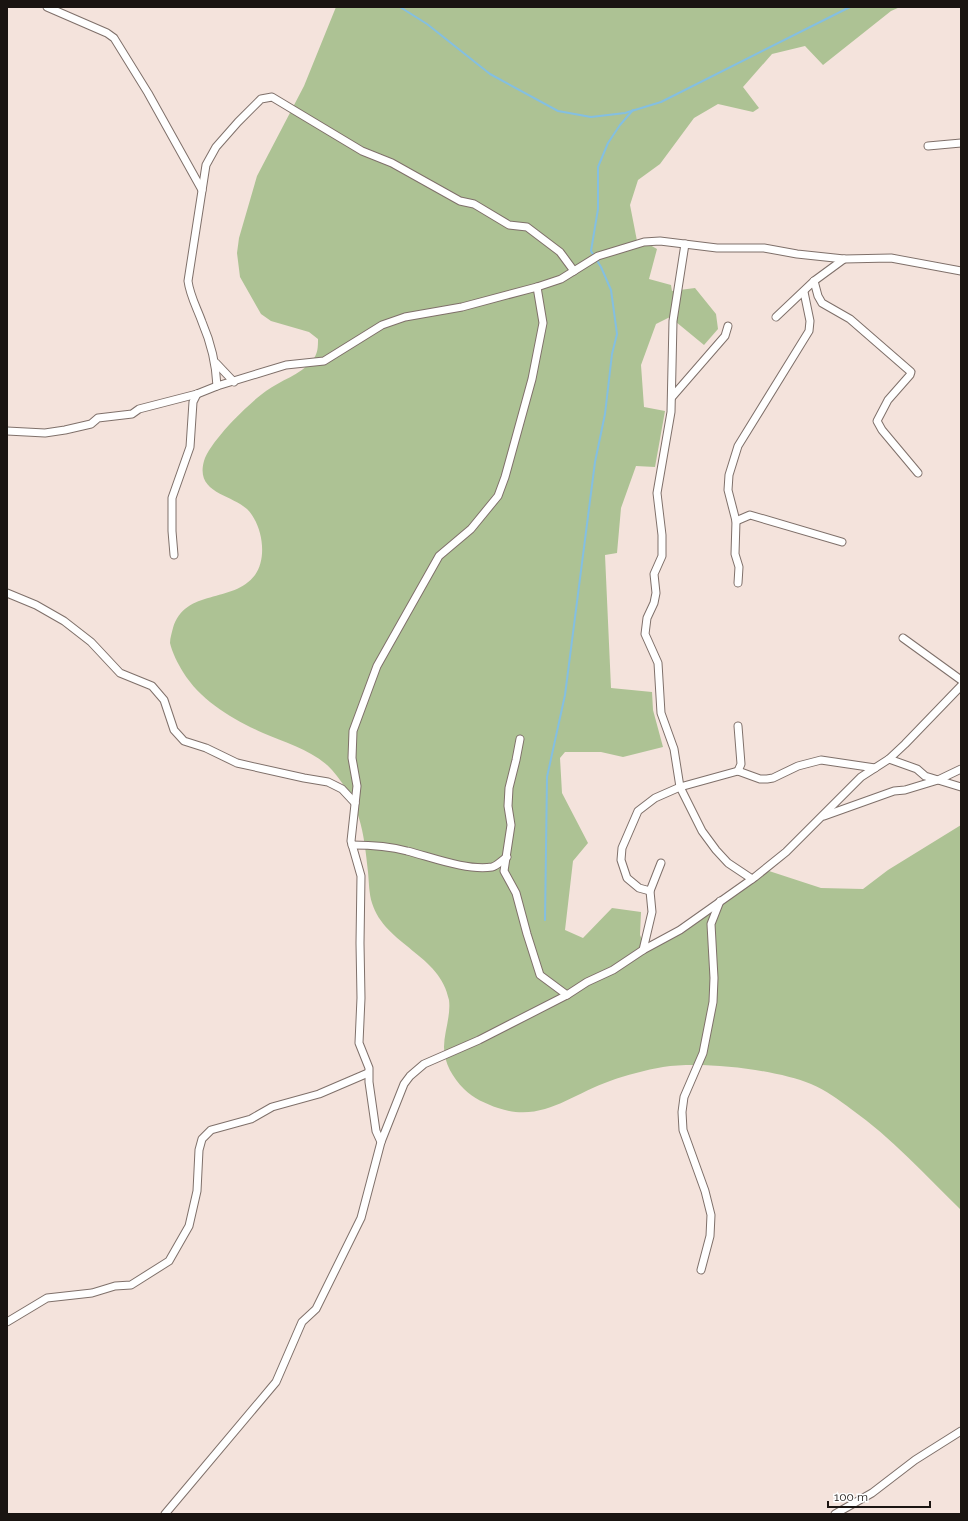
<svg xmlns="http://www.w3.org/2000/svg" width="968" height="1521" font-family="Raleway,sans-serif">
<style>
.green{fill:#adc294}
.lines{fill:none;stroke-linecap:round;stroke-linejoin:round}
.stream{stroke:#84bfe1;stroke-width:2}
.minor-casing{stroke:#7f706a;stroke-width:9}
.minor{stroke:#fff;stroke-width:7}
</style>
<rect width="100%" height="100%" fill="#f4e3dc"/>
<path class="green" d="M336,7H900L891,11L823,65L805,46L772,54L743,87L759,108L753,112L718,104L694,118L660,164L638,180L630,205L638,246L650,245L657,249L649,279L671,285L672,291L695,288L716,314L718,329L704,345L670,317L656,324L641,365L644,407L665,411L655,467L636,466L621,508L617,553L605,555L611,688L652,692L653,710L663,747L623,757L601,752H565L560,758L562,793L588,843L573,861L565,930L583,938L612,908L641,912L640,935L646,949L769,871L821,888L863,889L888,870L961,825V1210C925,1175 892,1138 851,1109C839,1100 826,1090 811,1084C773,1069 703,1061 663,1067C646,1070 626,1075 610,1081C570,1095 542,1123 498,1108C486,1104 473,1098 464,1089C453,1078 444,1063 444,1047C444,1032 451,1016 449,1000C441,955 385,945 372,903C369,894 369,882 368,872C364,832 360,802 332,770C315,751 286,743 263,733C232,719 201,701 183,672C178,664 172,652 170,643C170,638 172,632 173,628C185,588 233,604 255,575C268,557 262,524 247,509C231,494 195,493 204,461C210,441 249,403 266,391C281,380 300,375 312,361C318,354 318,347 318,339L309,332L271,321L261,314L240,277L237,253L239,238L257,176L304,86Z"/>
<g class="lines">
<g class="stream">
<path d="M400,7L427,24L490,74L558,111L591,117L625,113L661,102L850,7"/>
<path d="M545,920L547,777L565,695L595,462L605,414L612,354L617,334L611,290L601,267L591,251L598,209V167L608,143L620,125L633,110"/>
</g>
<g class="minor-casing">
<g id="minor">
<path d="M47,7L107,33L114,38L148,93L202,190"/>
<path d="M928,146L961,143"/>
<path d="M685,244L673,321L671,412L657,493L662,535V556L654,574L656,593L654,603L647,618L645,634L658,663L661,713L674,749L680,787L702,831L716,850L728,863L752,879"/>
<path d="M814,281L818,296L822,303L850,319L911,372L910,375L888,400L877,421L882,430L918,473"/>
<path d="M776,317L814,281L844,259"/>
<path d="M216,363L234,382"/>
<path d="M217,386C216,363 211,343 202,322C197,308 190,296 188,281L206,165L216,147L238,122L261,99L272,97L362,151L392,163L460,201L474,204L509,225L527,227L560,252L574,271"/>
<path d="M672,397L725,336L728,326"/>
<path d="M7,431L45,433L65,430L91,424L98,418L132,414L139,409L197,394L217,386L286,365L324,361L382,325L405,317L462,307L537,287L561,279L598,256L644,242L660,241L717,248H764L797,254L844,259L891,258L961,271"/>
<path d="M736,521L750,515L842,542"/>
<path d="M174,555L172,531V498L190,447L193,402L197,394"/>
<path d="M738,583L739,567L735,554L736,521L728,490L729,475L738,446L809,331L810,321L804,292"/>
<path d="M7,593L36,605L64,621L91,642L120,673L152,686L164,700L174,730L184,741L206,748L237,763L304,778L328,782L342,789L355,803"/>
<path d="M903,638L961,680"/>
<path d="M738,726L741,764L738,771"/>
<path d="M520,739L516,760L509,788L508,806L511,825L504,871L516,893L527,934L540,975L567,995"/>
<path d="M889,759L917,769L925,776L961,787"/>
<path d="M824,816L894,791L905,790L938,780L961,769"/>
<path d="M352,845C370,845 389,846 407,851C431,857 467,871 492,867C497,866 502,860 507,857"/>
<path d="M650,891L639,888L627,878L621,860L622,848L638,811L655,798L680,787L738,771L760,779H767L773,778L798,766L821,760L875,768"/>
<path d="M643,950L652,912L650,891L661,863"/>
<path d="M381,1142L376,1131L369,1082V1068L359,1043L361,998L360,943L361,876L351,841L357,786L352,758L353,731L377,666L439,556L471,529L498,496L505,477L532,379L543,323L537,287"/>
<path d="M701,1270L710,1236L711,1215L705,1191L683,1130L682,1112L684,1097L703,1053L713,1002L714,978L711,924L720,901"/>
<path d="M7,1322L47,1298L92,1293L115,1286L131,1285L169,1261L189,1226L197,1191L199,1150L202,1139L211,1130L251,1119L272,1107L319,1094L368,1073"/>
<path d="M165,1514L276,1382L302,1322L316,1309L361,1218L381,1142L404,1084L410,1076L424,1064L479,1040L567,995L587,982L613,970L643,950L680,930L755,877L786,852L861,777L889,759L905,744L961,686"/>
<path d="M835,1514L872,1493L915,1460L961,1431"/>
</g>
</g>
<use href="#minor" class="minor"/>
</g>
<rect width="968" height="1521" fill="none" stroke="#1a1411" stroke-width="16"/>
<path d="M828 1501v6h102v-6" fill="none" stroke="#1a1411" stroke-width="2"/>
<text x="834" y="1501" font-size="12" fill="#1a1411" stroke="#ffffff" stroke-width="3" paint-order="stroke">100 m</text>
</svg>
